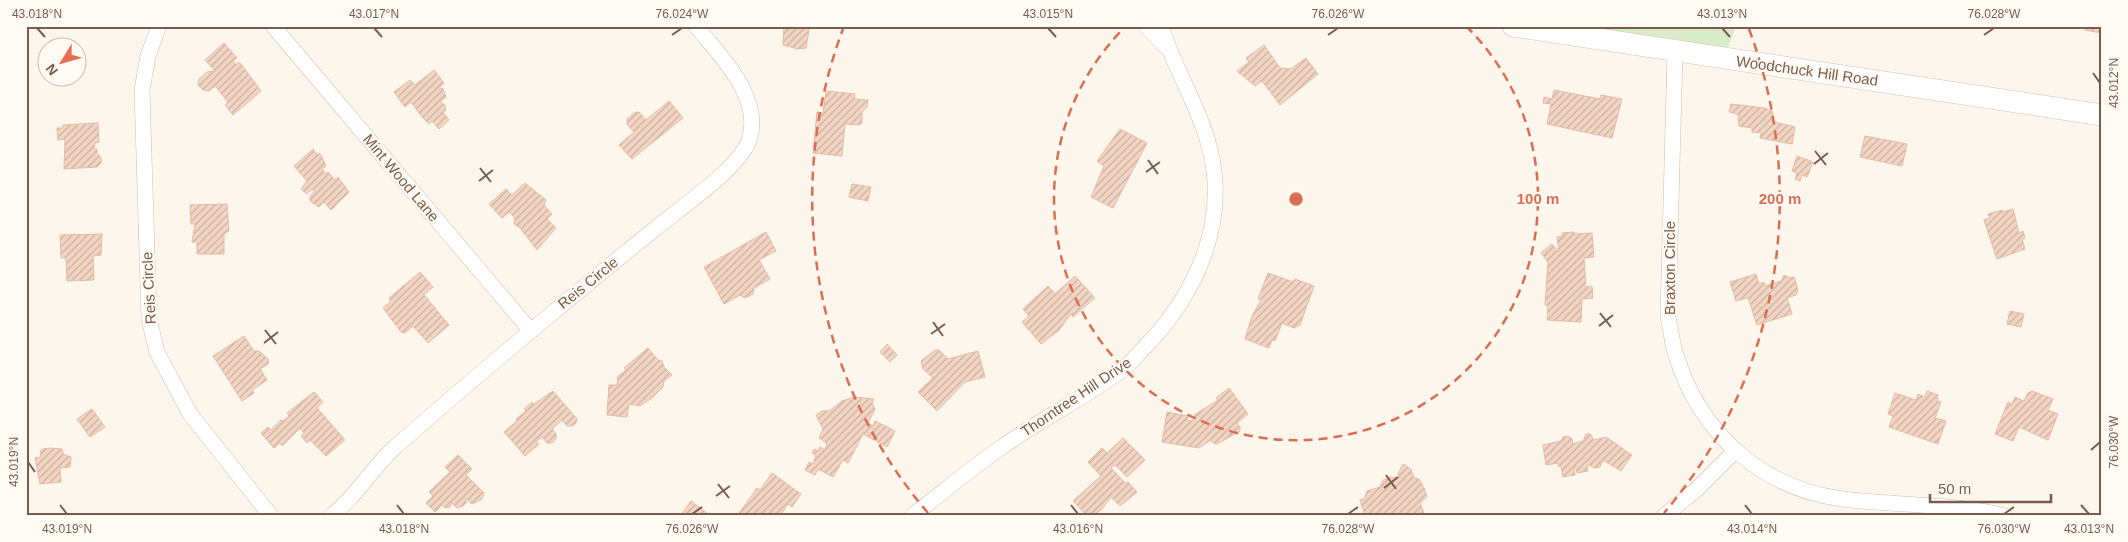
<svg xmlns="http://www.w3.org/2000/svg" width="2128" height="542" font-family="Helvetica,sans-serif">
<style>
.park{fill:#d8ecc9}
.building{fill:url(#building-hatch);stroke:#e6bba3}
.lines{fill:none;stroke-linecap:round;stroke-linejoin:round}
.street-casing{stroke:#d1beb0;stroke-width:16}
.secondary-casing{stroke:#d6c0b0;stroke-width:22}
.street{stroke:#fff;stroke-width:15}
.secondary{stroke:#fff;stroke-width:21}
.ticks{fill:none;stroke:#7a5c4d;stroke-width:2}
.ring{fill:none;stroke:#dc6d51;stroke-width:2.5;stroke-dasharray:9 6}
.labels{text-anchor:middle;stroke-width:4.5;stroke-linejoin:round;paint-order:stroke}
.street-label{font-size:15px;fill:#7a5c4d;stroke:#fffaf3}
.centre{fill:#dc6d51;stroke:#fffaf3;stroke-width:2.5}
.ring-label{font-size:15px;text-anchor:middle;font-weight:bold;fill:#dc6d51;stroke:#fffaf3;stroke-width:4.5;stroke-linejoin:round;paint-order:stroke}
.neatline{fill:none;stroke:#7a5c4d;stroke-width:2}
.ticks-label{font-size:12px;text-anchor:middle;fill:#7a5c4d}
</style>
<defs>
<pattern id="building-hatch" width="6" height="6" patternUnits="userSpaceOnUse" patternTransform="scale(1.25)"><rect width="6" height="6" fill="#f3d5c3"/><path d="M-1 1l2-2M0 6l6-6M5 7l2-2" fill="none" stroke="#cab0a1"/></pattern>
</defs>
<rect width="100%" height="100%" fill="#fdf6ec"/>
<path class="park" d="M1566,26H1736L1726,52Z"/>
<g class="building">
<path d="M784,26H806L809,30L806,48L798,49L783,45Z"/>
<path d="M2086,26H2102V33L2085,30Z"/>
<path d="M224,43L237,58L233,61L236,65L238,62L241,64L261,91L233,115L225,105L228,102L215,86L209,91L203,90L198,85L199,79L207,72L215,71L205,60Z"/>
<path d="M1264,45L1280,68L1291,69L1306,58L1318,74L1280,105L1262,81L1255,86L1237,71L1249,62L1246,58Z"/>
<path d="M434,70L444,83L439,88L443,89L446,97L440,102L445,105L446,110L443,112L449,120L439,129L432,121L429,124L422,117L411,102L405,107L394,92L410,80L415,85Z"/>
<path d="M1554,90L1600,99L1601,95L1622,99L1612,138L1547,124L1551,104L1543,103L1544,97L1552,99Z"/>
<path d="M826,91L855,94L854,99L868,100L867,107L862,112V123L859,125L845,124L842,156L813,153L817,112L823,113Z"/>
<path d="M669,101L683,118L632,159L619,145L634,132L627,124V119L636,112H639L646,120Z"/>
<path d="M1731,104L1765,108L1773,112L1771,121L1795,127L1792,144L1760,138L1761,133L1752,132V128L1739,126L1738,114L1729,112Z"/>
<path d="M98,123L99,142L95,143L94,149H97V154L101,157V163L97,167L64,169L65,139L58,140L57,128H63V125Z"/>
<path d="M1120,129L1147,143L1113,208L1091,197L1104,166L1097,161Z"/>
<path d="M1865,136L1907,144L1902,166L1860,157Z"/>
<path d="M313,149L317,155L319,153L321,155L326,166L322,169L326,174L328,172L335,180L338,177L349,192L331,210L324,202L319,207L310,201V196L315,192L312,189L307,194L301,189L307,181L294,166Z"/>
<path d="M1797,156L1813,162L1807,177L1802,175L1800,181L1795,179L1797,173L1792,171Z"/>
<path d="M525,183L546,200L544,205L552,214L547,219L556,228L537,250L520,228L514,224L515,218L509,212L502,218L489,204L506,189L512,195Z"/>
<path d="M852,184L871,187L868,201L849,197Z"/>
<path d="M227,204L229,231L224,234V254H197V242H192L195,224H191L190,205Z"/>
<path d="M2013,209L2019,233L2023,231L2025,238L2022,239L2025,249L1997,259L1984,220L1990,218L1988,214L2002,210L2003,212Z"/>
<path d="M766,232L776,251L759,260L770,279L754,288L753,294L745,298L740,295L724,304L704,267Z"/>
<path d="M1574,232V234L1592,233L1594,257L1584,258L1586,287L1592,286L1593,298L1582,299L1581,322L1547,320L1548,306L1545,305L1548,262L1541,253L1552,244L1559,252L1557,237L1562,236V233Z"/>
<path d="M102,234L101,255L93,256L94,280L67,281L66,258H61L60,235Z"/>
<path d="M420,272L433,287L424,295L449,325L428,343L413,326L405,333L401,332L383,308L391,301L389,298Z"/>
<path d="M1268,273L1293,282L1295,279L1314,286L1300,325L1294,328L1282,323L1275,341L1272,340L1269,348L1245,339L1252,316L1261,300L1258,299Z"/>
<path d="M1756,274L1759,284L1764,282L1765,286L1781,281L1784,275L1790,278L1794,277L1798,290L1796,295L1787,298L1792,314L1757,325L1748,298L1736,301L1730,282Z"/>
<path d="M1075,276L1095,298L1073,317L1071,314L1059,330L1041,344L1022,322L1029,316L1023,309L1048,286L1055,294Z"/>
<path d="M2010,311L2024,314L2021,327L2007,324Z"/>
<path d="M244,336L254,351H259L269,360L268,364L260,369L267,380L252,390L254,393L242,401L213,356Z"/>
<path d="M887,344L897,355L890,362L880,352Z"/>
<path d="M648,348L658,360L662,361L664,367L672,375L664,381L663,387L652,398L640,406L629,404L627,417L607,415L609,385H617L618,376L626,370L624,368Z"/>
<path d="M935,350H939L948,359L978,351L985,377L965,382L937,411L918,392L933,378L923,369L921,361Z"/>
<path d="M1229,388L1248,414L1237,423L1240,427V431L1217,444L1213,443L1211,440L1199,448L1162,442L1167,412L1188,416L1187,420L1192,421L1196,418L1194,415L1218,400L1216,398Z"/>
<path d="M553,391L577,419L576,423L572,426H567L562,420L552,429L556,434V439L552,443H547L542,437L536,442L539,444L525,456L504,432L517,421L516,419L526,411L524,409L532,402L534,404Z"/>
<path d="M1927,391L1938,395L1937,401L1941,402L1935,418L1946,421L1938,444L1889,427L1893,416L1888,414L1895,393L1916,400L1918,394L1925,397Z"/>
<path d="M2032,391L2053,399L2048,410L2058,414L2048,440L2019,427L2013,441L1995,434L2008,402L2012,404L2015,397L2024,401L2028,393Z"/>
<path d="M314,392L323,402L317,408L345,440L326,456L310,440L307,443L301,436L304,433L300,428L282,446L280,443L274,448L261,433L268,427L271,430L281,420L283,421L289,416L287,413Z"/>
<path d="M854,397L874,399L872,403L875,409L868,423L873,426L875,421L895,431L887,447L863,434L848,463L843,460L833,477L818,469L815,475L805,470L809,462L813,464L816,455L812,453L814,449L818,451L820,447L825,450L827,443L819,438L823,429L816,415L822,411H829L842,401Z"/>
<path d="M92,409L105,427L90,437L77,419Z"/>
<path d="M1586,434H1590L1594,440L1606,437L1632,455L1621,471L1603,460L1600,467L1594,468L1589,465L1587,466L1588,471L1577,473L1576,468H1574L1575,475L1563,477L1561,466H1558V463L1546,465L1543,445L1561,441L1563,437L1568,436L1572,439L1573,444L1583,441Z"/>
<path d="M1123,438L1145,460L1127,477L1115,465L1111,468L1126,484L1128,482L1137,492L1120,506L1111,497L1102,509L1092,516H1087L1073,501L1101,476L1088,462L1102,448L1107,453Z"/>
<path d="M50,448L62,449L63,454L71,457L70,467L60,468L61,482L40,484L35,458L41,457L40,451L43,449Z"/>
<path d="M458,455L472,469L466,475L484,493L482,499L472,504L466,498V503L463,506L457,508L452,503L450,507L445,508L442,505L435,512L426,503L433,496L429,492L450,472L445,467Z"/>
<path d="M1403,464L1411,469L1414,478L1419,479L1424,488L1427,497L1420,503L1425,516H1365L1360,500L1364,499L1367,491L1380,487L1383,480L1391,477L1399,478L1398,474Z"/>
<path d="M772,473L801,494L792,507L788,504L780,516H737L757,488L760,490Z"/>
<path d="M691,501L711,516H680Z"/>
</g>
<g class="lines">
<g class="street-casing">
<g id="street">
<path d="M159,26L148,56L142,90L149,319L157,352L190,414L271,516"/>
<path d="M273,26L530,330"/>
<path d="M1146,26L1166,47"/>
<path d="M1675,52L1668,317C1671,330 1672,345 1677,358C1701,434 1763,489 1843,499C1897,506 1952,503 2005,516"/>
<path d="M331,516C356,497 372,468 395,447C481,372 568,299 656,228C679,209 744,165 750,137C761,95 720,56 696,26"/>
<path d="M912,516C942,493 971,468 1002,447C1041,419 1085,398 1123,369C1131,363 1137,355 1144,348C1190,301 1222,238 1214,171C1208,119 1176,75 1161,26"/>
<path d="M1664,516L1696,490L1735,451"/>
</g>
</g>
<g class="secondary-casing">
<path id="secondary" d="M1513,26L2102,115"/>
</g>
<use href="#street" class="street"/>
<use href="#secondary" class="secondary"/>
</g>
<path class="ticks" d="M37,28L45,37M374,28L382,37M1048,28L1056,37M1722,28L1730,37M672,35L682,28M1328,35L1338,28M1984,35L1994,28M2093,73L2100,83M1815,151L1826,165M1148,160L1158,174M1814,164L1828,153M480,168L491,182M1146,172L1160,162M479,181L493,170M1600,313L1611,327M933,322L943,336M1599,326L1613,315M265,330L276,344M931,334L945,324M264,343L278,332M2091,450L2100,442M28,462L35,472M1386,475L1396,489M718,484L729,498M1384,488L1398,477M716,496L730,486M60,505L67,514M397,505L404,514M1071,505L1078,514M1745,505L1752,514M2081,505L2089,514M692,514L702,507M1348,514L1358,507M2004,514L2014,507"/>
<g class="ring">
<path d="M1466 26A242 242 0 1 1 1126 26"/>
<path d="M928 513A484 484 0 0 1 843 29M1749 29A484 484 0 0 1 1664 513"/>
</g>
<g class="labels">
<g class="street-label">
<text transform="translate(1807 71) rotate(8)" y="5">Woodchuck Hill Road</text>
<text transform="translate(401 178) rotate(50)" y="5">Mint Wood Lane</text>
<text transform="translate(1670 268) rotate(-90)" y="5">Braxton Circle</text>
<text transform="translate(588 283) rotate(-39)" y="5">Reis Circle</text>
<text transform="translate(149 288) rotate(-93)" y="5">Reis Circle</text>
<text transform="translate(1076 397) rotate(-34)" y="5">Thorntree Hill Drive</text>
</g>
</g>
<circle cx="1296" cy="199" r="8" class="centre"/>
<g class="ring-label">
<text x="1538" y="204">100 m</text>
<text x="1780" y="204">200 m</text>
</g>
<rect width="2128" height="542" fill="none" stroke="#fffaf3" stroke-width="55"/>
<g transform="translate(62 62) rotate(233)"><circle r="24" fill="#fffaf3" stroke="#cabbb1"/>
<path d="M0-4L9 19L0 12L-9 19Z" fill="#e76f51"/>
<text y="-8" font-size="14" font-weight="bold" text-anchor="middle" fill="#7a5c4d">N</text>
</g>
<path d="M1930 494v8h121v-8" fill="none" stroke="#7a5c4d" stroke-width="2.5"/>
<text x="1938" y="494" font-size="15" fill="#7a5c4d" stroke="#fffaf3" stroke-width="4" paint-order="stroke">50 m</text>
<rect x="28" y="28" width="2072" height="486" class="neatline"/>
<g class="ticks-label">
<text x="37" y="18">43.018°N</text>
<text x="374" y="18">43.017°N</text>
<text x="682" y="18">76.024°W</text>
<text x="1048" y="18">43.015°N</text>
<text x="1338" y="18">76.026°W</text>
<text x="1722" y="18">43.013°N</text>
<text x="1994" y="18">76.028°W</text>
<text transform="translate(2114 83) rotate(-90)" y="4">43.012°N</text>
<text transform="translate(2114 442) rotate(-90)" y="4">76.030°W</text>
<text transform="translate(14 462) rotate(-90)" y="4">43.019°N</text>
<text x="67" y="533">43.019°N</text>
<text x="404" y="533">43.018°N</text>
<text x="692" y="533">76.026°W</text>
<text x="1078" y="533">43.016°N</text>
<text x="1348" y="533">76.028°W</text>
<text x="1752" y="533">43.014°N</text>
<text x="2004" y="533">76.030°W</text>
<text x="2089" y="533">43.013°N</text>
</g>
</svg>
